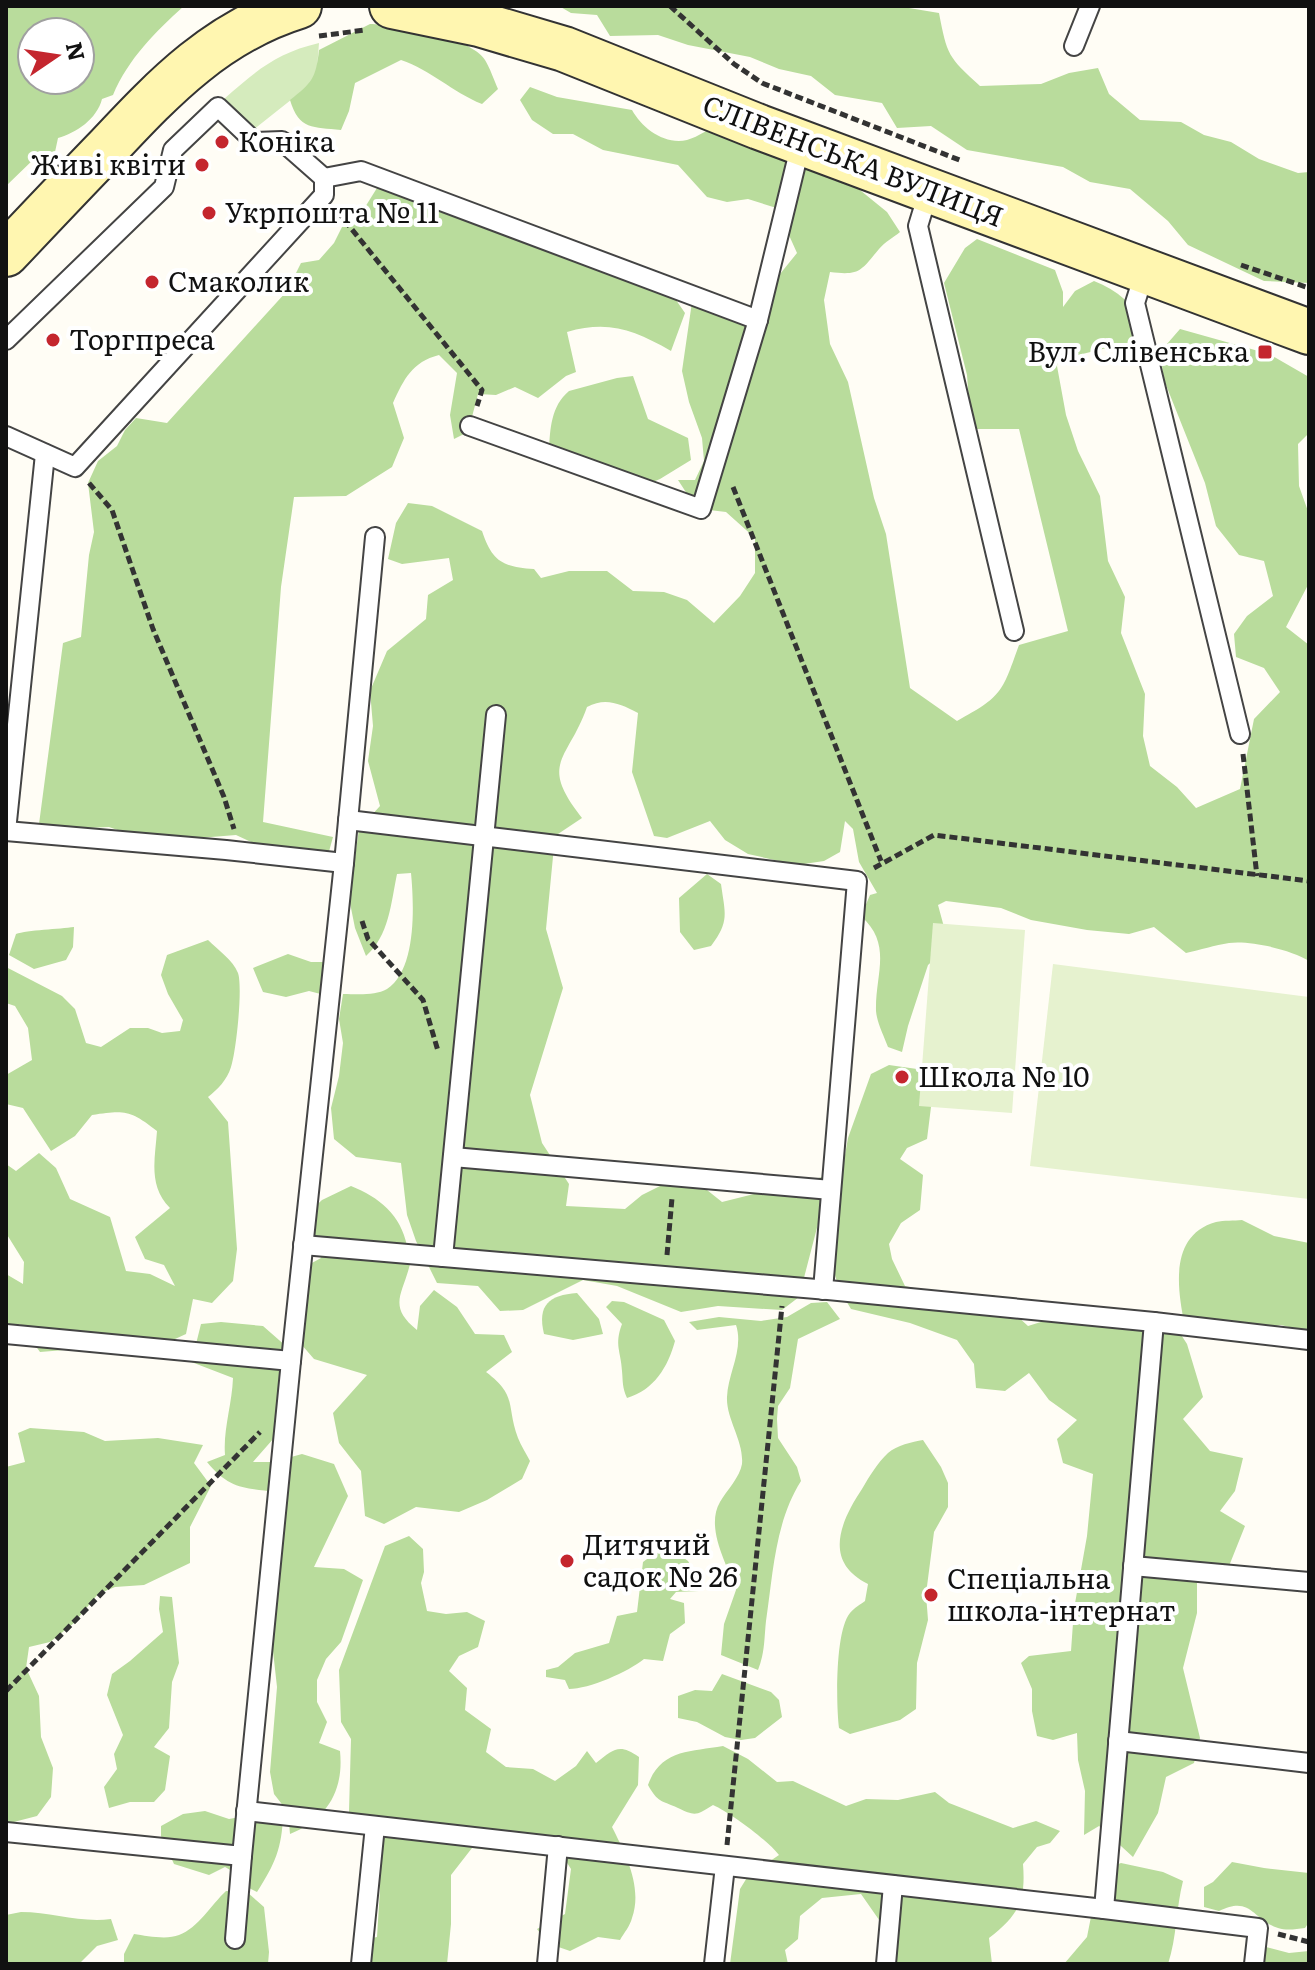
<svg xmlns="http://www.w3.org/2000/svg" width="1315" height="1970" font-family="Literata,serif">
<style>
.green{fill:#d5ebbd}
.forest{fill:#b9dc9c;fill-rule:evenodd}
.pitch{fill:#e6f2cf}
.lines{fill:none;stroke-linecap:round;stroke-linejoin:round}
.service-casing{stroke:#444;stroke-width:22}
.secondary-casing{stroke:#333;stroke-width:48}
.path{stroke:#333;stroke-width:5;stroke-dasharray:8 4;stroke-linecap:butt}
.service{stroke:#fff;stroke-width:18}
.secondary{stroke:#fff6b0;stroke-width:44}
.poi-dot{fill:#c4262e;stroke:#fff;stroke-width:3}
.labels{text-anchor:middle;stroke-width:8;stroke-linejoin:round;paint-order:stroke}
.poi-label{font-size:28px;fill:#111;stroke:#fff;text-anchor:start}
.street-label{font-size:28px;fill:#111;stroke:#fff}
</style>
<rect width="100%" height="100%" fill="#fffdf5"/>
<path class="green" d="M319,43L317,69L311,84L253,130L224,99C256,71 276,53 319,43Z"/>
<g class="forest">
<path d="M6,6H184C156,31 128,59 113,95L102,99C97,119 76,133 58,138L55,152L37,156L6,186ZM32,32H80V80H32Z"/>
<path d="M559,6H897L939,13C947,55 948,57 980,86L1041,84L1069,73L1098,68L1109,94L1140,120L1181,122L1204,135L1231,142L1259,159L1298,173L1309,172V283L1264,281L1188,245L1168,221L1130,189L1090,182L1063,167L967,150L931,126L897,128L882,103L835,95L811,76L779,69L750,57L688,45L658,35L610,36L597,15L571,13Z"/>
<path d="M370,24C396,24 471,37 485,60C490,68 494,80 498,89L482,104C452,92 431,70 401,60L355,83L349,111L341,130C313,127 299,130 290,100C312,83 316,78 319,50Z"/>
<path d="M530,87L557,97L632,110C642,128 664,145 687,140C698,137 712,127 723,122L809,154L833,180L855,186L887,212L900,232C894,237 885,242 879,249C861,270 861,276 830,272L824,300L830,344L848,382L874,498L886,534L910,688L957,721C1003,696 1002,692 1019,645L1068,631L1019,429H975L970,415L967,375L944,283L965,248L977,239L1055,270L1063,292V307L1075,291L1094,281C1118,290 1133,306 1149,325L1131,342L1058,360L1057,366L1066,415L1078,451L1100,496L1108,561L1125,597L1121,633L1145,694L1143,736L1150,766L1177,787L1196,808L1240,789L1254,719L1280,692L1264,668L1236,657L1234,634L1247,616L1273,596L1264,561L1239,555L1216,526L1205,483L1164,380L1160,352L1180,329L1269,354L1309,377V433L1298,444L1299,486L1309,514V583L1286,627L1309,645V961C1292,950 1250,940 1229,943C1215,945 1200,950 1186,953L1154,927L1129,934L1087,930L1031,920L1001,908L946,901L938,905L944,927L938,956L928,965L908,1026L902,1052L888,1047C884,1036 877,1023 876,1011C875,974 893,945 861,916L870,895L877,893L859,862L853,829L845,821L840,852L824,861L797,865L748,854L725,840L710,821L667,838L654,836L632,772L638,713C620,704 606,697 587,707C568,761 538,762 582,818L555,836L546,929L563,988L530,1095L542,1143L569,1184L566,1206L625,1209L642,1195L660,1186H702L722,1202L842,1172L848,1138L871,1074L889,1065L917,1069L932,1099L927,1139L907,1148L900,1159L923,1175L920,1210L901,1223L889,1244L892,1259L905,1286L949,1296L994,1295L1028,1326L1089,1307L1167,1313L1187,1344L1203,1397L1183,1419L1210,1451L1243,1458L1235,1491L1220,1511L1245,1526L1229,1566L1197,1583V1613L1183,1668L1200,1738L1194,1763L1166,1777L1158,1813L1133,1857L1099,1826L1084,1835L1085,1791L1078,1760L1077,1733L1053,1740L1037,1736L1032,1711V1689L1021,1663L1029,1656L1071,1651L1074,1609L1087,1536L1093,1474L1063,1463L1057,1439L1077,1420L1049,1400L1029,1373L1005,1391L976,1388L974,1364L957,1340L910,1323L851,1309C830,1274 830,1261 834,1221L819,1220L799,1297L782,1310L718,1306L681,1312L617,1286L583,1280L523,1310L500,1311L478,1286L437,1283L416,1241L407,1215L401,1163L356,1157L334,1139L331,1108L339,1076L343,1043L339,1019L343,994C357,994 375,996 387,989C417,970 414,904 411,873L397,874C391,903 389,936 366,956L355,928L350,903L353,872L359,829L380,806L368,761L373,726L370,691L387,651L426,619L428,595L453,580L449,558L402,564L388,559L396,523L408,503L432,506L482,531C492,561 502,567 534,569L541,578L569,571H607L633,591L664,592L687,600L714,623L740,596L755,573V538L726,512L701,509L693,503L678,480H695L704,461L702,438L689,402L682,371L692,302L733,310L755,305L797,253L788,233L786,211L748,199L727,202L707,197L678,165L603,150L573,134H553L532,120L520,100Z"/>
<path d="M377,188L676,300L685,313L671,351C634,330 609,320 567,332L576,372L566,376L538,398L515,387L496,395L478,394L468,432L454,439L450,415L457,373L439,355C412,362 404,379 393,403L404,438L392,467L346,496L294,497L281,587L263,822L333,837L328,855L262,847L236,835L199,838L159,834L135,836L109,827L65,829L39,824L63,643L81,637L89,555L94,532L88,483L98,461L117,446L125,430L136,418L167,423L287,291L301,263L319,260L334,243L344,223L362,212Z"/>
<path d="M633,376L648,419L688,438L691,460L660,479L643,486C608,464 606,460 564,464L549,451C550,429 551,406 569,391L617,378Z"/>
<path d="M707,874L721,884C725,914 730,921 711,946L694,950L680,932L679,898Z"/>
<path d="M74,927L73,947L66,960L34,969L9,955L16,934C27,930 60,929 74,927Z"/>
<path d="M208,940C218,950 233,960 238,973C243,987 236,1053 231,1067C227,1080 218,1089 208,1097L228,1122L237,1249L233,1281L212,1303L193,1299L186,1334L140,1355L89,1348L40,1352L20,1324L6,1334V1274L23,1284L24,1262L6,1233V1164L16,1171L39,1153L56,1168L70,1199L110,1217L126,1271L150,1274L175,1286L164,1265L145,1259L135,1237L170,1208C148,1186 155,1159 157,1131C130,1110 125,1110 92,1115L75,1136L51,1151L23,1108L6,1104V1075L32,1060L28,1028L15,1006L6,1003V967L62,996L75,1009L86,1043L101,1047L130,1028H148L162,1033L180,1031L183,1020L168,994L161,975L167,955Z"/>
<path d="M288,954L311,962H342L336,998L309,991L286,997L263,992L253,968Z"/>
<path d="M351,1186C379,1197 401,1215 407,1246C409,1252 411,1259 410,1264C403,1294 387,1306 417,1330L420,1306L434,1290L457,1307L475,1334L504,1335L512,1352L486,1372C518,1396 506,1406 518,1438C521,1446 526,1453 530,1461L522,1479L487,1500L459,1512L416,1507L384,1524L365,1516L361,1471L339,1443L333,1413L367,1375L314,1359L301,1344V1269L321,1258L305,1216L322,1200Z"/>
<path d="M1242,1220L1274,1236L1309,1243V1332L1281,1325L1221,1337L1184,1322C1177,1286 1170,1235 1216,1222C1224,1220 1234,1221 1242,1220Z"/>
<path d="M577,1293L599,1319L603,1334L573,1340L544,1334C537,1305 549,1295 577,1293Z"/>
<path d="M612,1301L624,1302L664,1320L675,1341C668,1367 654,1390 627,1398C622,1387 623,1382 622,1371C621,1351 614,1345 622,1324L606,1307Z"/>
<path d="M827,1302L840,1319L798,1339L790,1388L778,1406L777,1419L778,1438L797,1467L801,1481C775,1522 773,1574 766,1621C764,1640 765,1652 758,1670L721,1655L724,1624L736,1590C727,1564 705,1528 720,1502C727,1490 740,1477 742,1464C744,1441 726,1419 727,1397C728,1373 744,1349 736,1325L697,1330L689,1322L719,1317L761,1321L787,1317L811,1303Z"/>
<path d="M221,1322L263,1326L287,1347L280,1410L274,1438L253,1462H273L302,1454L334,1464L348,1496L314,1567L344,1569L363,1580L341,1642L326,1659L317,1680V1702L327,1722L319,1743L340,1751C344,1791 327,1819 290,1834L288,1812L274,1794L270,1772L277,1687L272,1642L276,1492C244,1488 229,1489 207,1462L225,1455C223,1429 232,1405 233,1378L181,1358L196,1344L201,1324Z"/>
<path d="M30,1428L84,1432L105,1441L158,1438L203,1445L194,1463L211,1486L190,1527V1563L144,1585L115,1587L98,1594L74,1623L50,1642L29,1647L26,1668L39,1696L41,1737L53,1768L51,1797L37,1816L6,1824V1467L25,1462L18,1433Z"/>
<path d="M923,1440L941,1467L948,1483V1507L934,1532L926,1594L928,1620L917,1663L916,1709L900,1720L850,1734L839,1728C836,1704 835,1631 850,1613C854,1608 861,1604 865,1601L868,1584C823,1562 840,1522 862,1489C869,1477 878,1462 888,1453C897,1445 912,1442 923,1440Z"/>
<path d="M409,1536L423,1549L424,1572L421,1583L427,1611L446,1614L467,1612L485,1621L478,1647L459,1656L449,1671L467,1688L465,1710L491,1729L486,1752L506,1767L533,1769L555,1781L576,1766L587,1751L596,1763C614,1749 619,1743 639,1757L638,1785L612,1827C625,1853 643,1887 632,1918C630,1926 624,1933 620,1940L598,1937L570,1951L547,1943L537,1929L565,1914L571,1869L564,1858C533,1852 503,1852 472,1848L451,1875V1924L447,1964H366L363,1940L377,1937L380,1889L367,1838L349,1812L351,1739L341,1722L339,1670L385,1546Z"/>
<path d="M666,1545L688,1561L701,1583L699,1591L676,1592L670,1599L684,1603L685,1623L670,1634L663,1661L644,1659C628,1672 589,1689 569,1689L565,1680L546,1677V1670L558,1667L575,1653L609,1643L617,1616L637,1612L643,1562Z"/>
<path d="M160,1596L172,1597L179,1663L172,1682L169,1728L154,1747L170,1756L165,1790L154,1802H130L109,1808L104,1787L117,1769L114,1754L123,1735L107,1695L112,1674L130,1661L163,1632L159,1609Z"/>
<path d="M722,1674L771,1692L779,1700L782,1717L755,1738L741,1740L725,1737L697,1722L678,1718V1696L695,1690L712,1691Z"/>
<path d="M723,1746L748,1759L777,1782L793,1781L846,1806L866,1799L898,1800L935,1792L949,1803L1013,1828L1036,1821L1060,1831L1050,1843L1037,1847L1023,1864C1026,1902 1018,1915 989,1938L992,1964H897L884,1927L861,1894L822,1898L800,1916L798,1939L785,1950L788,1964H730L740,1889L748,1876L779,1855C767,1840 731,1813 713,1805C696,1816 695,1816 678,1808C661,1800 658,1803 648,1785C661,1749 690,1752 723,1746Z"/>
<path d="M205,1811L229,1819L261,1813L283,1815C282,1848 275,1864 257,1892L243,1885L239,1875L225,1867L209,1875L174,1864L161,1836V1826L183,1814Z"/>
<path d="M1232,1862L1264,1868L1309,1873V1922L1305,1928C1296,1929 1287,1931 1278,1928C1252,1919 1251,1895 1219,1911L1204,1907V1887L1213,1882Z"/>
<path d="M1121,1863L1163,1872L1183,1881C1176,1908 1177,1937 1168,1964H1064L1087,1937L1100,1871Z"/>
<path d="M226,1891L247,1892L264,1907L269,1952L268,1964H124V1954L134,1934C147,1936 167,1940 179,1935C198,1928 211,1905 226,1891Z"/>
<path d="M21,1912C52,1912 80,1923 111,1919L118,1940L97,1946L79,1964H6V1915Z"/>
<path d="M1266,1947L1289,1953L1309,1951V1964H1248L1253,1949Z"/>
</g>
<g class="pitch">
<path d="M933,923L1025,930L1012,1113L919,1106Z"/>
<path d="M1053,964L1309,997V1199L1030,1166Z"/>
</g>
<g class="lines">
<g class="service-casing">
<g id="service">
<path d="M1074,46L1090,6"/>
<path d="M324,178L361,171L758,320"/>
<path d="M929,190L918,226L1014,631"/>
<path d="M1145,271L1135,303L1240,734"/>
<path d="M6,340L164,187L173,150L218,107L255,142L282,141L324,178V195L75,467L6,436"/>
<path d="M470,426L701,509L758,320L801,143"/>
<path d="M348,820L857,881L823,1290"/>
<path d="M6,831L226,850L344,863L375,537"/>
<path d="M6,831L45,454"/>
<path d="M453,1157L831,1190"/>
<path d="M443,1257L496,715"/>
<path d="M1154,1322L1309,1340"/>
<path d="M6,1334L291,1361L344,863"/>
<path d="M1133,1566L1309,1582"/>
<path d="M1118,1741L1309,1763"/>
<path d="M246,1811L1104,1909L1154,1322L828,1290L303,1245"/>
<path d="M6,1832L242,1856L291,1361"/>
<path d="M1104,1909L1258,1928L1254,1964"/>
<path d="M235,1939L242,1856"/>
<path d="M361,1964L375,1826"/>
<path d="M547,1964L558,1846"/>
<path d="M714,1964L725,1866"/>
<path d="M886,1964L893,1885"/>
</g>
</g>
<g class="secondary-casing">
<g id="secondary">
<path d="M392,6L479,24L564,49L759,127L1309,332"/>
<path d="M6,254C40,218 74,182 108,147C165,86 218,31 299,6"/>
</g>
</g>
<g class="path">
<path d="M670,6L734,64L762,83L962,161"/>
<path d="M319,36L365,30"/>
<path d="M337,211L482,390L477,406"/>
<path d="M1241,265L1309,288"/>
<path d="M89,483L112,510L153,629L224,797L234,829"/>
<path d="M733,487L881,861"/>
<path d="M1243,754L1257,876"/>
<path d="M874,868L934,835L1309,881"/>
<path d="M362,921L368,939L423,1000L438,1051"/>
<path d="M667,1255L672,1198"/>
<path d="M6,1691L260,1432"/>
<path d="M727,1845L782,1306"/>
<path d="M1278,1934L1309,1942"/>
</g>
<use href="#service" class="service"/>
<use href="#secondary" class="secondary"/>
</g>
<g class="poi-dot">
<circle cx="222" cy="142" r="8"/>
<circle cx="202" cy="165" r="8"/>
<circle cx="209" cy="213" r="8"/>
<circle cx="152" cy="282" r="8"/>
<circle cx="53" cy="340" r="8"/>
<rect x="1257" y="344" width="16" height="16" rx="4"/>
<circle cx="902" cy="1077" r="8"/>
<circle cx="567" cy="1561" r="8"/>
<circle cx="931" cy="1595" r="8"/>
</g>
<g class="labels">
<g class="poi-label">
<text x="238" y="152">Коніка</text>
<text x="186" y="175" text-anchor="end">Живі квіти</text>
<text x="225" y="223">Укрпошта № 11</text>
<text x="168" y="292">Смаколик</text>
<text x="69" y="350">Торгпреса</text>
<text x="1249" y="362" text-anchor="end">Вул. Слівенська</text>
<text x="918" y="1087">Школа № 10</text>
<text x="583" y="1555">Дитячий<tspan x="583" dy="32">садок № 26</tspan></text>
<text x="947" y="1589">Спеціальна<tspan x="947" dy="32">школа-інтернат</tspan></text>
</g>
<g class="street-label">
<text transform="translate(853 161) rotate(21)" y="10">СЛІВЕНСЬКА ВУЛИЦЯ</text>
</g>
</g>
<rect width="1315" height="1970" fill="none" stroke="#111111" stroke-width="16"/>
<g transform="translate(56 56) rotate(77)"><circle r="38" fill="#ffffff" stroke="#a0a0a0" stroke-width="2"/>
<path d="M0-6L14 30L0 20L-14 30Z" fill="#c4262e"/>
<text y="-12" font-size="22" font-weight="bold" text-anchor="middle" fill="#111111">N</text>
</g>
</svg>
